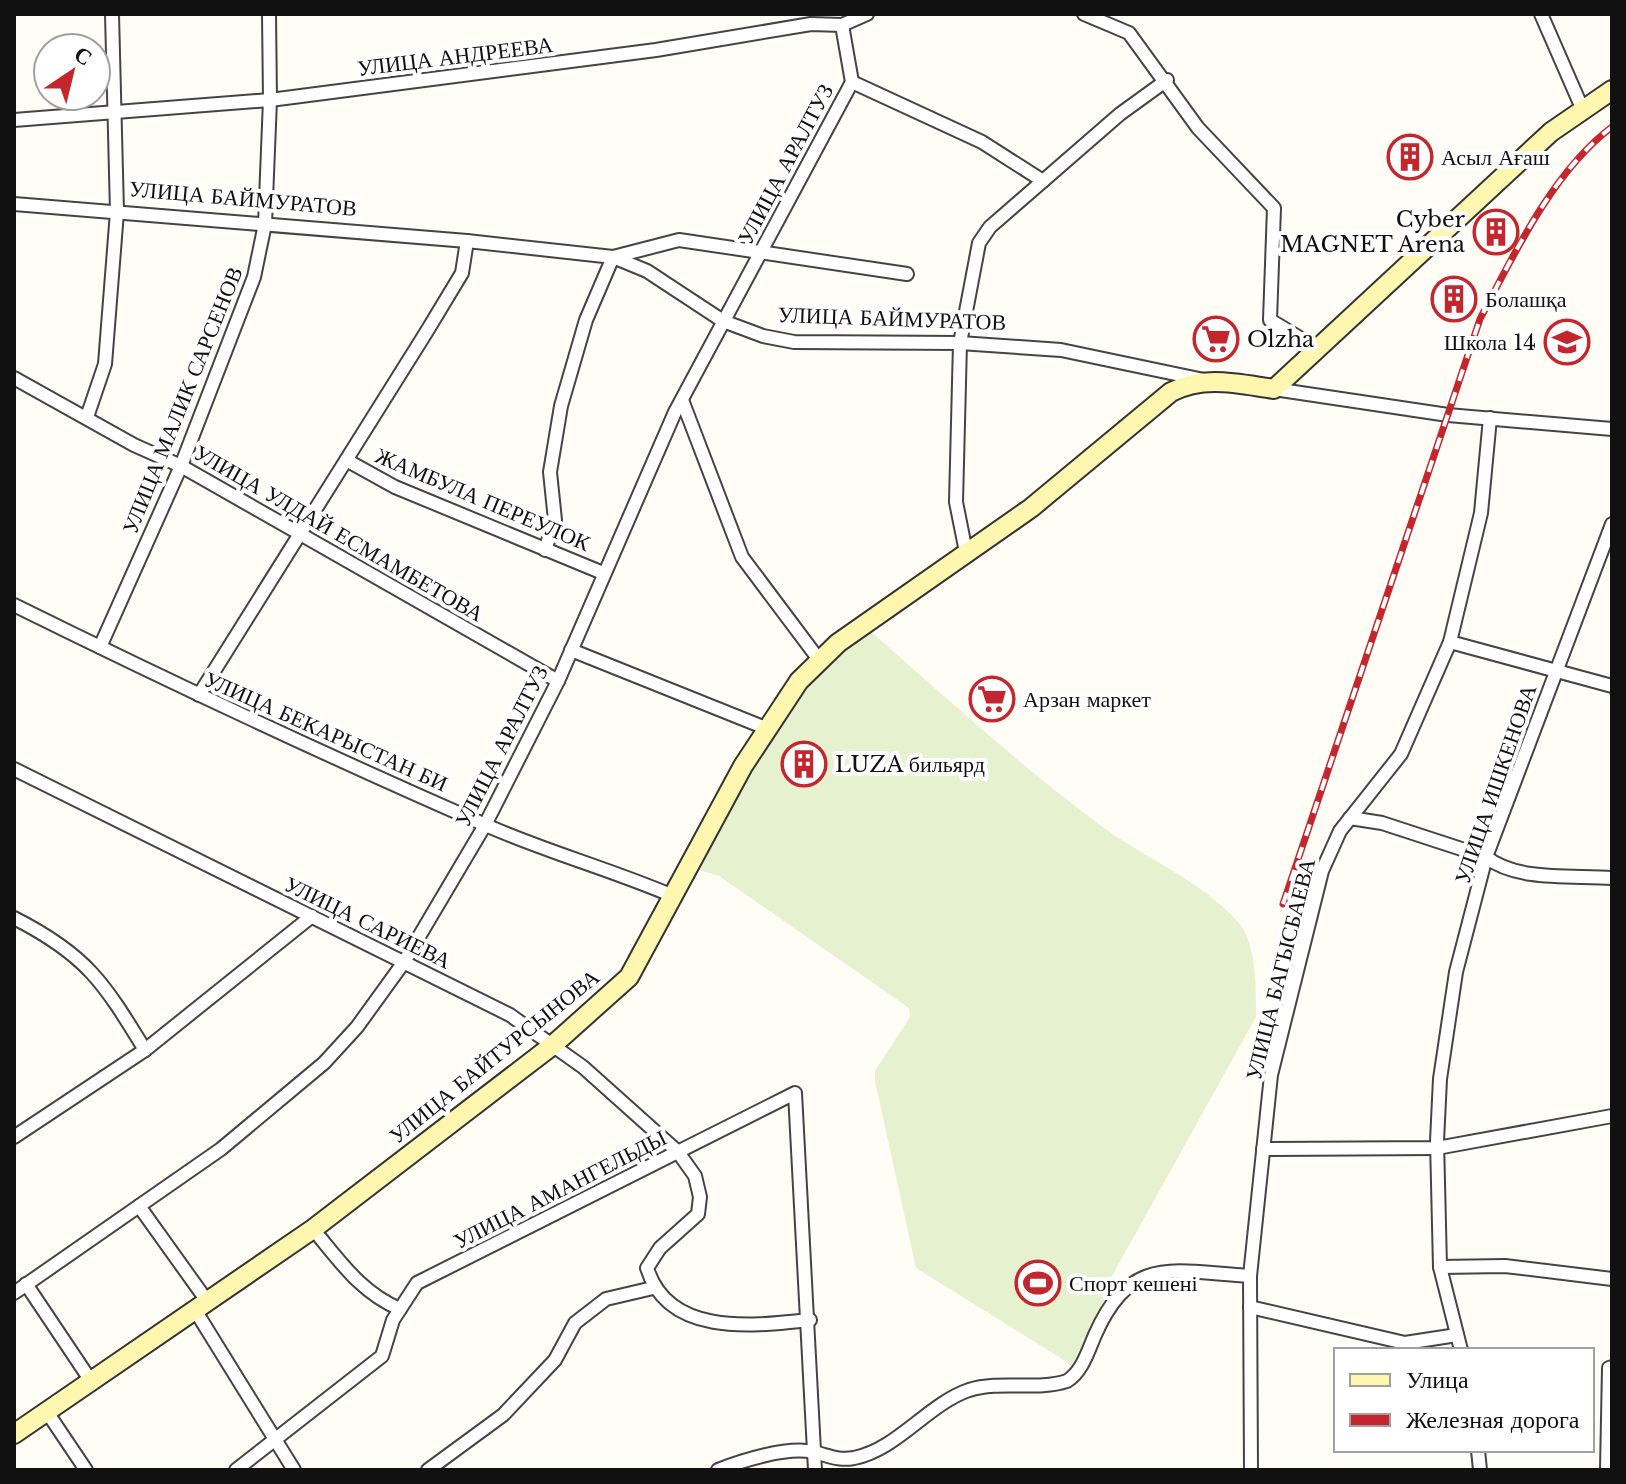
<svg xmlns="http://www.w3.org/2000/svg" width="1626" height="1484" font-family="'Libre Baskerville',serif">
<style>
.pitch{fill:#e6f2cf}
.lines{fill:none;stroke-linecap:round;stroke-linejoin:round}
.street-casing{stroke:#444;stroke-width:16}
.secondary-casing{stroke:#333;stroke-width:22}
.street{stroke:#fff;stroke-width:12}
.secondary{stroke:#fff6b0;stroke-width:18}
.rail-casing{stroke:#c4262e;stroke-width:7}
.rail{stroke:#fff;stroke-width:4;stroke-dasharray:12;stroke-linecap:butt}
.labels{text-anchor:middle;stroke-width:8;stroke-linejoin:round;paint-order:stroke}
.street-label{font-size:22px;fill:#111;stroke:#fff}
.poi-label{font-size:22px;fill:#111;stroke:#fff;text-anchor:start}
</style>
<rect width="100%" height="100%" fill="#fffdf5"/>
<path class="pitch" d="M868,629C944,696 1019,765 1100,825C1144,858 1202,881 1239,923C1257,945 1256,991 1256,1017L1107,1285L1110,1304L1078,1362L1070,1364L916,1268L875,1081V1071L910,1017L909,1008L719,876L696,869C733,801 768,727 822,670C836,656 853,643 868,629Z"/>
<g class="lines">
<g class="street-casing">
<g id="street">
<path d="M1084,14L1129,33L1198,128L1274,208L1270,320L1318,349"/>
<path d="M1541,14L1582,108"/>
<path d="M842,25L852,82"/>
<path d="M852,82L982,142L1043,181"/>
<path d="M14,120L270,100L656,50L811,24L842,25L867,14"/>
<path d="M14,204L467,241L613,257L647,271L723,321L763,336L794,342L960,343L1061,350L1204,380"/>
<path d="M14,378L134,445L181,466L558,681"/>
<path d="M1274,389L1448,415L1612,429"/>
<path d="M682,400L742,557L820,661"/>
<path d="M87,417L105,364L117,212L112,14"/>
<path d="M348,461L395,487L603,573"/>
<path d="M545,550L555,520L550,472L561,406L586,320L613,257L679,240L907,274"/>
<path d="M966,552L956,502L960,343L979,243L990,227L1120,114L1167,80"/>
<path d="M14,605C168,681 323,754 481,823C543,851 610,869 673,896"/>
<path d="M1450,642L1612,686"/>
<path d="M100,647L181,466L254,277L265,224L270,100L269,14"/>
<path d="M571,650L768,729"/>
<path d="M199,695L427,331L462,273L467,241"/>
<path d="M14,769L510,1015L583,1067L678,1152L695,1176L700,1197L698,1214L660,1248L647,1268C668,1337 753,1326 810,1320"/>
<path d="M1350,818L1382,823L1486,857C1518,882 1573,875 1612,878"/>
<path d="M14,918C87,955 104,983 145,1050"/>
<path d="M14,1137L145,1050L312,916"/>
<path d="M1263,1149L1437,1148L1612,1116"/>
<path d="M139,1206L207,1301"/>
<path d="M313,1229C339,1260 361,1293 400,1309"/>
<path d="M1440,1267L1505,1266L1612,1279"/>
<path d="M26,1284L91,1381"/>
<path d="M14,1293L221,1149L324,1063L357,1027L404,962L485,825L558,681L675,412L852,82"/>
<path d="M1250,1307L1405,1343L1457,1335"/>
<path d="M195,1310L294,1470"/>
<path d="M1461,1350L1440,1267L1437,1141L1440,1079L1456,972L1486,857L1612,524"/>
<path d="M47,1412L86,1470"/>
<path d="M1478,1450L1480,1470"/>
<path d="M236,1470L382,1356L393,1320L417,1283L795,1093L815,1470"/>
<path d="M428,1470L503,1415L555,1360L575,1323L606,1299L653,1288"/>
<path d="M718,1470C741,1461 787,1446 813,1452C828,1455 837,1461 854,1458C898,1449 928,1404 969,1390C1001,1380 1036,1391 1067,1381C1082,1372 1088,1351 1095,1335C1131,1253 1175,1272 1250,1276"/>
<path d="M1251,1470L1250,1276L1271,1075L1322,871L1340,831L1401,754L1450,642L1481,513L1490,418"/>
<path d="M1607,1470L1609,1368L1612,1367"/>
</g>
</g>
<g class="secondary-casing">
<path id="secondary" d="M14,1434L313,1229L553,1045L629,977L743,766L799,681L838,643L1031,508L1171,392C1205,375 1238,384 1274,389L1551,132L1612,90"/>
</g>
<use href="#street" class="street"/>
<use href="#secondary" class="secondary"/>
<g class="rail-casing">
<path id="rail" d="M1283,904L1480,319C1513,256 1553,171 1612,127"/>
</g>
<use href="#rail" class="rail"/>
</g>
<defs>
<g id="building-ring" transform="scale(2.3)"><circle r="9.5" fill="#fff" stroke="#c4262e" stroke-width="1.5"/><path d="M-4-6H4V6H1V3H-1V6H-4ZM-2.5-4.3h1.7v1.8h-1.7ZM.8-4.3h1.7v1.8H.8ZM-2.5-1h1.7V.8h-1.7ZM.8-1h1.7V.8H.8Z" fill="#c4262e"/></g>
<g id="supermarket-ring" transform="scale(2.3)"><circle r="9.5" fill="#fff" stroke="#c4262e" stroke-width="1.5"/><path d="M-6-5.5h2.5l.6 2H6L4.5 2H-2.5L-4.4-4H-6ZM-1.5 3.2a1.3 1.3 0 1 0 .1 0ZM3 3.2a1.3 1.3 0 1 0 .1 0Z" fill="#c4262e"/></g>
<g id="school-ring" transform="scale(2.3)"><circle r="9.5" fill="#fff" stroke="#c4262e" stroke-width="1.5"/><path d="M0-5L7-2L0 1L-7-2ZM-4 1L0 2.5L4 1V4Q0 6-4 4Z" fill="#c4262e"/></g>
<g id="stadium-ring" transform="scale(2.3)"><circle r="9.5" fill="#fff" stroke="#c4262e" stroke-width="1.5"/><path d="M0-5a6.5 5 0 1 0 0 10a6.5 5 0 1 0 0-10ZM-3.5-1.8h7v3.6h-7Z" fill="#c4262e"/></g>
</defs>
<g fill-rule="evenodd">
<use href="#building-ring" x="1410" y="157"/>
<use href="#building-ring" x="1496" y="232"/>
<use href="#building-ring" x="1454" y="299"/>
<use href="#supermarket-ring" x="1216" y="339"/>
<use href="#school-ring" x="1567" y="342"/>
<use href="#supermarket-ring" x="992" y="699"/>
<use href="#building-ring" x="804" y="764"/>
<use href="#stadium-ring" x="1038" y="1283"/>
</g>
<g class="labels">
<g class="street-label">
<text transform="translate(455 56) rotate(-7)" y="8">УЛИЦА АНДРЕЕВА</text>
<text transform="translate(785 164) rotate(-62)" y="8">УЛИЦА АРАЛТУЗ</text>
<text transform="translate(243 198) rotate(5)" y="8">УЛИЦА БАЙМУРАТОВ</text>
<text transform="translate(892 318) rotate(2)" y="8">УЛИЦА БАЙМУРАТОВ</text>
<text transform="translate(182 400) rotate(-68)" y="8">УЛИЦА МАЛИК САРСЕНОВ</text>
<text transform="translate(483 499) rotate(23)" y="8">ЖАМБУЛА ПЕРЕУЛОК</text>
<text transform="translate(339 533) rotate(30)" y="8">УЛИЦА УЛДАЙ ЕСМАМБЕТОВА</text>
<text transform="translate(326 731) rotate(24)" y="8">УЛИЦА БЕКАРЫСТАН БИ</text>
<text transform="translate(501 746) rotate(-63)" y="8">УЛИЦА АРАЛТУЗ</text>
<text transform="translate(1495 784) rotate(-71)" y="8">УЛИЦА ИШКЕНОВА</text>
<text transform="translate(368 922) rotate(26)" y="8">УЛИЦА САРИЕВА</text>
<text transform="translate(1280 969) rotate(-76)" y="8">УЛИЦА БАГЫСБАЕВА</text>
<text transform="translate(494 1056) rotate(-39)" y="8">УЛИЦА БАЙТУРСЫНОВА</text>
<text transform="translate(560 1189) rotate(-27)" y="8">УЛИЦА АМАНГЕЛЬДЫ</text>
</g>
<g class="poi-label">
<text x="1441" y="165">Асыл Ағаш</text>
<text x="1465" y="227" text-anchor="end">Cyber<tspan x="1465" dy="25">MAGNET Arena</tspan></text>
<text x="1485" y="307">Болашқа</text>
<text x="1247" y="347">Olzha</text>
<text x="1536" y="350" text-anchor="end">Школа 14</text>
<text x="1023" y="707">Арзан маркет</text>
<text x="835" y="772">LUZA бильярд</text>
<text x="1069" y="1291">Спорт кешені</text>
</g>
</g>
<rect width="1626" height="1484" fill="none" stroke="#111111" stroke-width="32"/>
<rect x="1334" y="1348" width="260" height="104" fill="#ffffff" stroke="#a0a0a0" stroke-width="2"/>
<rect x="1350" y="1374" width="40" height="12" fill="#fff6b0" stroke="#a0a0a0" stroke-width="2"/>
<text x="1406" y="1388" font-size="24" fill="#111111">Улица</text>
<rect x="1350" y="1414" width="40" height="12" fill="#c4262e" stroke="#a0a0a0" stroke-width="2"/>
<text x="1406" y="1428" font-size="24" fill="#111111">Железная дорога</text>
<g transform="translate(72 72) rotate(35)"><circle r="38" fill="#ffffff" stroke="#a0a0a0" stroke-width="2"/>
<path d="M0-6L14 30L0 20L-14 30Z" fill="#c4262e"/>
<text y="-12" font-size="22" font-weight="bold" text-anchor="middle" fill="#111111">С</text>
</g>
</svg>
